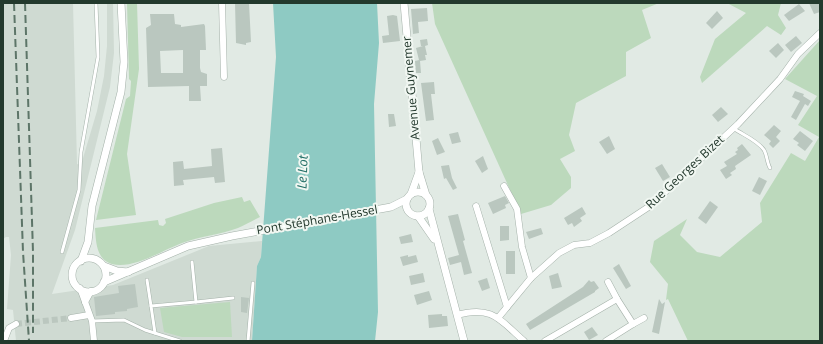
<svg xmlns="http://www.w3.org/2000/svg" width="823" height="344" font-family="'Open Sans',sans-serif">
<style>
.built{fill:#cfdad2}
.green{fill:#bcd9bc}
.water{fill:#8ecac3}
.building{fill:#bac7bf;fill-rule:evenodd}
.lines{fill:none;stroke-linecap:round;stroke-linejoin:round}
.minor-tunnel{stroke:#bbc7bf;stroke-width:6;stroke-dasharray:6 3;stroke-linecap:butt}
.service-casing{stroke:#a4b1a9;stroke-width:4}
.minor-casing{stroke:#a4b1a9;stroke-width:7}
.tertiary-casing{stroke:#a4b1a9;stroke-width:8}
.service{stroke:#fff;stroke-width:3}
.minor{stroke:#fff;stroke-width:6}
.tertiary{stroke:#fff;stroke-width:7}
.rail{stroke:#5d7568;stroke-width:2;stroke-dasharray:8 4;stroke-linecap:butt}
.labels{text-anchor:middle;stroke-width:4;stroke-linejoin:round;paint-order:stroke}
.street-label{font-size:12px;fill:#23392d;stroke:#f1f7f2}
.water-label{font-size:13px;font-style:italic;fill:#236f67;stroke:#f1f7f2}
</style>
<rect width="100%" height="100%" fill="#e1eae4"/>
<path class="built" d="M3,3H73L77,164L81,165L97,111L104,76L107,46V3H113L114,53L110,87L75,230L52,294L113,285L209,246L262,241L261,257L257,266L252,341H16L13,310L7,309L11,255L9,237H6L3,239Z"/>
<g class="green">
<path d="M127,3H137L139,69L127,154L136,215L96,220L126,99L130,96L131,81L129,79Z"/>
<path d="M432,3H659L642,10L651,38L626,52V76L576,103L569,135L575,151L560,159L571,177V188L551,205L521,214L435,24Z"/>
<path d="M727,3H781L778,15L786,28L781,35L767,26L702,83L700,77L715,39L746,13Z"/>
<path d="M820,40V341H688L668,299L666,300L668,284L650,262L654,241L687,219L680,235L697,252L720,257L762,222L760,203L791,153L805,161L819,137L798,125L817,96L785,79Z"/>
<path d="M242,197L244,202L250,200L260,217C252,221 245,225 238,228C220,235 200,236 182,243C163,250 132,270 112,264C96,259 96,242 95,228L158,220L159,225L163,226L166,223L165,219L214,203Z"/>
<path d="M230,302L232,337H182L164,332L160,308Z"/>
</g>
<path class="water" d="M273,3H377L379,43L374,104L378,312L375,341H252L257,266L261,257L276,57Z"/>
<g class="building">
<path d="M235,3H249L251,42L246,43V45L236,43Z"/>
<path d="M809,3H820V12L814,14Z"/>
<path d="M799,4L805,11L789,21L784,15Z"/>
<path d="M427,8L428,21L418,22L419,33L413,34L411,9Z"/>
<path d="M717,11L723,18L712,29L706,23Z"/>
<path d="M150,14H174L175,24L181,25V27L204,24L205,26L206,50H200V68L201,72L207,74V86H200L201,101H189V86L148,87L146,28L151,25ZM183,50V73H161L160,51Z"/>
<path d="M393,15L397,16L400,41L383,43L382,36L389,35L387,16Z"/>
<path d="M796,36L802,43L791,52L785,45Z"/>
<path d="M427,39L428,45L425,46L427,55H425L426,60L420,61L421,73H416L415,61L419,60L416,48L423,46H421L420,40Z"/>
<path d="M778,43L784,50L776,58L769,51Z"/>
<path d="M434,82L435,94H431L434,120L426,121L421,83Z"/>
<path d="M795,91L804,94L803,96L811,101L808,106L805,104L796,120L791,117L800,101L792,97Z"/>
<path d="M721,107L728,114L718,122L712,115Z"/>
<path d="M388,114H394L396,126L389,127Z"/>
<path d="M774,125L781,131L776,137L780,141L773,148L769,144L771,141L764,135Z"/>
<path d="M800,131L813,141L805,151L797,145L799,143L793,139Z"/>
<path d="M458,132L461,142L452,144L449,134Z"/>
<path d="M609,136L615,149L607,154L599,142Z"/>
<path d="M438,138L445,152L437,155L432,141Z"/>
<path d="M742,144L751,155L735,166L736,169L730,173L732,175L726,179L720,170L727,166L724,162L737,154L735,152L738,150L737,148Z"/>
<path d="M222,148L225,182L215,183L214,177L183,180L184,185L174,186L173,162L183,161L184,169L212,166L211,149Z"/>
<path d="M483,156L488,169L482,173L475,161Z"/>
<path d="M662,164L670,177L663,181L655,168Z"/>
<path d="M449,165L452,178L457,188L453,190L446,178L444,179L441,166Z"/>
<path d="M759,177L767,181L760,195L752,191Z"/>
<path d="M505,196L509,203L505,205L506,208L493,214L488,203Z"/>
<path d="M710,201L718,207L706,224L698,218Z"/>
<path d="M582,207L586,214L580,218L582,221L574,227L572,223L568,225L564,218Z"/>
<path d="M458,214L465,240L463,241L472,273L464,275L461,262L450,265L448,258L459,255L448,216Z"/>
<path d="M500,226H509V240L500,241Z"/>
<path d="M541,228L543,234L529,239L526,232Z"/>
<path d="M411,234L413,242L401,244L399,237Z"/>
<rect x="506" y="251" width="9" height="23"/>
<path d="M408,255V257L416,255L418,262L403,266L400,257Z"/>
<path d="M619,264L631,286L626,289L613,268Z"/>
<path d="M423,273L425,282L411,285L409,276Z"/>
<path d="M558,273L562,287L552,289L549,276Z"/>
<path d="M487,278L490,288L482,291L478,281Z"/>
<path d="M589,280L591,282L594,281L599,288L595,291V292L530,330L526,324L583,287Z"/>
<path d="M135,284L138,307L127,309V311L115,312V314L96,316L94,297L119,293L118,286Z"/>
<path d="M429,291L432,300L417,305L414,295Z"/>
<path d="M241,297L249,298L247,313L241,312Z"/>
<path d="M659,299L662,304L665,302L659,334L652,332Z"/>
<path d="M442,314V316H447L448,326L429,328L428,315Z"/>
<path d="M592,327L598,335L589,340L584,332Z"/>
</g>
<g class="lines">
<path class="minor-tunnel" d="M16,324L71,318"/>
<g class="service-casing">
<g id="service">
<path d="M733,128C743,135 757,140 764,150C767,155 767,163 770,168"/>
<path d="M62,252L79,190L81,152L98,57L96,3"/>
<path d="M147,280L151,306"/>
<path d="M196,302L233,298"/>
<path d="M92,321L124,320L145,330L180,341"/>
<path d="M155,333L151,306L196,302L192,262"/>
<path d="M248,341L253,283"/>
</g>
</g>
<g class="minor-casing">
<g id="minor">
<path d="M222,3L224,77"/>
<path d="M504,186L517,209L522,247L531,278"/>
<path d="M476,206L507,307"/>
<path d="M608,282L617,299"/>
<path d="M80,288L92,321L94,341"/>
<path d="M85,302L91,291"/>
<path d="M457,315C492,305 500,320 524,341"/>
<path d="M71,318L89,315"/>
<path d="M498,318L531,278L559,253L574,245L590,243L609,233L650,206L738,124L780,79L798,54L820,33"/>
<path d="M633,324L644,318"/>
<path d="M4,341L9,328L16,324"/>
<path d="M545,341L617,299L633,324L606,341"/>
</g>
</g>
<g class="tertiary-casing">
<g id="tertiary">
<path d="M404,3L419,172L426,195"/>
<circle cx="418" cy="204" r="12"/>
<path d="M411,194L419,172"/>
<path d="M429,209L464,341"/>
<path d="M418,216L434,239"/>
<circle cx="89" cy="275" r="17"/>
<path d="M81,261L88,242L92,206L121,92L124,62L121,3"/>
<path d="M104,266L117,271L128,272"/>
<path d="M104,282L188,246L232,236L391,207L407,199"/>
</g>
</g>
<use href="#service" class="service"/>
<use href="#minor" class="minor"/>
<use href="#tertiary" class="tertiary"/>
<g class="rail">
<path d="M14,3L23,252L29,341"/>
<path d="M25,3L33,252V333"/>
</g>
</g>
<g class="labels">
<g class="street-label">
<text transform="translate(411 88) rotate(-95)" y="4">Avenue Guynemer</text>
<text transform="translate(685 172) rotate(-43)" y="4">Rue Georges Bizet</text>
<text transform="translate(317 220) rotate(-10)" y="4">Pont Stéphane-Hessel</text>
</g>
<g class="water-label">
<text transform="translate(302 172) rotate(-88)" y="5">Le Lot</text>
</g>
</g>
<rect width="823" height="344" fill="none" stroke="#23392d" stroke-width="8"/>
</svg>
